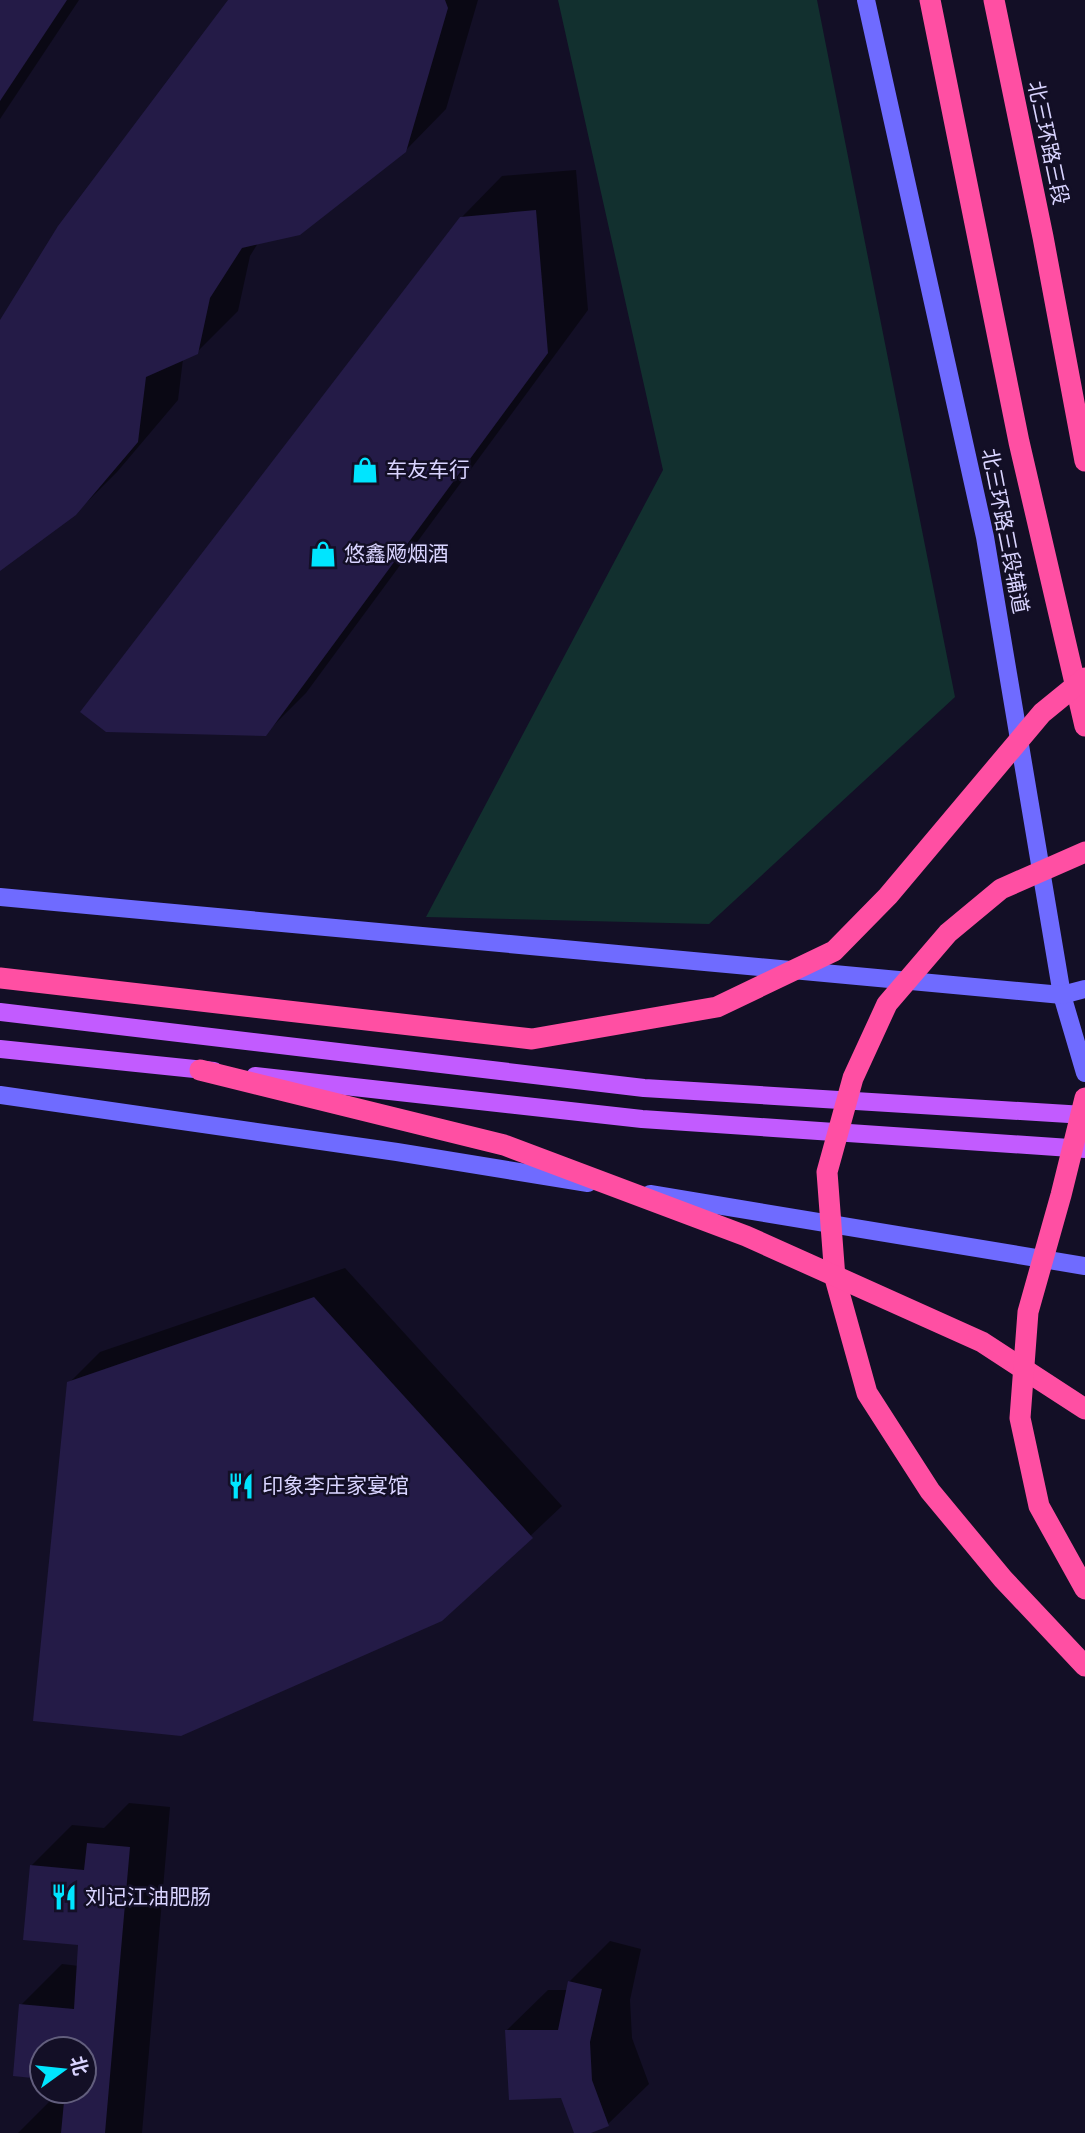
<svg xmlns="http://www.w3.org/2000/svg" width="1085" height="2133" font-family="'Open Sans','Noto Sans SC',sans-serif">
<style>
.green{fill:#12302f}
.shadow{fill:#0007}
.building{fill:#241b47}
.lines{fill:none;stroke-linecap:round;stroke-linejoin:round}
.secondary{stroke:#6f6bff;stroke-width:18}
.primary{stroke:#c25bff;stroke-width:18}
.highway{stroke:#ff4fa3;stroke-width:21}
.labels{text-anchor:middle;stroke-width:5;stroke-linejoin:round;paint-order:stroke}
.street-label{font-size:21px;fill:#d9d4ff;stroke:#130f26}
.poi-label{font-size:21px;fill:#d9d4ff;stroke:#130f26;text-anchor:start}
</style>
<rect width="100%" height="100%" fill="#130f26"/>
<path class="green" d="M558,0H817L955,697L709,924L426,917L663,470Z"/>
<g class="shadow">
<path d="M0,0H79L0,119Z"/>
<path d="M230,0H478L446,109L405,151L258,243L250,256L238,311L197,352L183,359L178,400L117,472L75,514L0,569V323Z"/>
<path d="M576,170L588,310L306,693L265,734L461,218L502,176Z"/>
<path d="M345,1268L562,1506L441,1620L69,1383L100,1352Z"/>
<path d="M129,1803L170,1807L142,2133H18L50,2101L65,2103L66,2091H84V2049H42V2077L21,2005L62,1964L79,1966L80,1943L31,1866L72,1825L104,1828Z"/>
<path d="M610,1941L641,1949L630,2000L632,2038L649,2084L608,2124L586,2133H576L562,2096L507,2030L548,1990H568L569,1982Z"/>
</g>
<g class="building">
<path d="M0,0H67L0,101Z"/>
<path d="M228,0H445L448,8L406,152L300,235L242,248L210,298L198,354L146,377L138,442L76,515L0,571V320L58,226Z"/>
<path d="M536,210L548,353L266,736L106,732L80,712L460,217Z"/>
<path d="M314,1297L533,1538L442,1621L181,1736L33,1721L67,1382Z"/>
<path d="M87,1843L130,1847L105,2133H61L65,2091H84V2049H42V2079L13,2076L19,2004L74,2009L78,1945L23,1940L30,1865L84,1870Z"/>
<path d="M568,1981L602,1989L590,2042L592,2080L609,2126L591,2133H574L561,2098L509,2100L505,2030H558Z"/>
</g>
<g class="lines">
<g class="secondary">
<path d="M866,0L985,537L1062,995L1085,1073"/>
<path d="M0,897L1062,995L1085,989"/>
<path d="M0,1095L397,1152L588,1183"/>
<path d="M650,1194L1085,1266"/>
</g>
<g class="primary">
<path d="M0,1012L644,1088L1085,1115"/>
<path d="M0,1049L214,1071"/>
<path d="M255,1076L642,1119L1085,1149"/>
</g>
<g class="highway">
<path d="M930,0L1019,442L1085,726"/>
<path d="M994,0L1043,237L1085,461"/>
<path d="M1085,852L1001,889L948,933L887,1004L853,1078L827,1172L835,1278L867,1393L930,1491L1003,1579L1085,1666"/>
<path d="M0,978L532,1039L717,1007L834,951L888,896L1042,713L1085,678"/>
<path d="M200,1070L504,1145L746,1236L982,1342L1085,1409"/>
<path d="M1085,1098L1061,1195L1028,1312L1020,1418L1039,1506L1085,1589"/>
</g>
</g>
<defs>
<g id="shop-bare" transform="scale(2.1)"><path d="M-5-2.5h2.3a2.7 3.5 0 0 1 5.4 0H5L5.5 6h-11ZM-1.5-2.5h3a1.5 2.3 0 0 0-3 0Z" fill="#00e5ff" stroke="#130f26" stroke-width="2.5" paint-order="stroke"/></g>
<g id="restaurant-bare" transform="scale(2.1)"><path d="M-5-6h1v4h1v-4h1v4h1v-4h1v5L-1.5 .5V6h-2V.5L-5-1ZM5-6V6H3V1.5H1.5Q1.5-4 5-6Z" fill="#00e5ff" stroke="#130f26" stroke-width="2.5" paint-order="stroke"/></g>
</defs>
<g fill-rule="evenodd">
<use href="#shop-bare" x="365" y="470"/>
<use href="#shop-bare" x="323" y="554"/>
<use href="#restaurant-bare" x="241" y="1486"/>
<use href="#restaurant-bare" x="64" y="1897"/>
</g>
<g class="labels">
<g class="street-label">
<text transform="translate(1048 143) rotate(78)" y="7">北三环路三段</text>
<text transform="translate(1005 531) rotate(79)" y="7">北三环路三段辅道</text>
</g>
<g class="poi-label">
<text x="386" y="477">车友车行</text>
<text x="344" y="561">悠鑫飏烟酒</text>
<text x="262" y="1493">印象李庄家宴馆</text>
<text x="85" y="1904">刘记江油肥肠</text>
</g>
</g>
<g transform="translate(63 2070) rotate(75)"><circle r="33" fill="#130f26" stroke="#625e7d" stroke-width="2"/>
<path d="M0-5L12 26L0 18L-12 26Z" fill="#00e5ff"/>
<text y="-10" font-size="19" font-weight="bold" text-anchor="middle" fill="#d9d4ff">北</text>
</g>
</svg>
